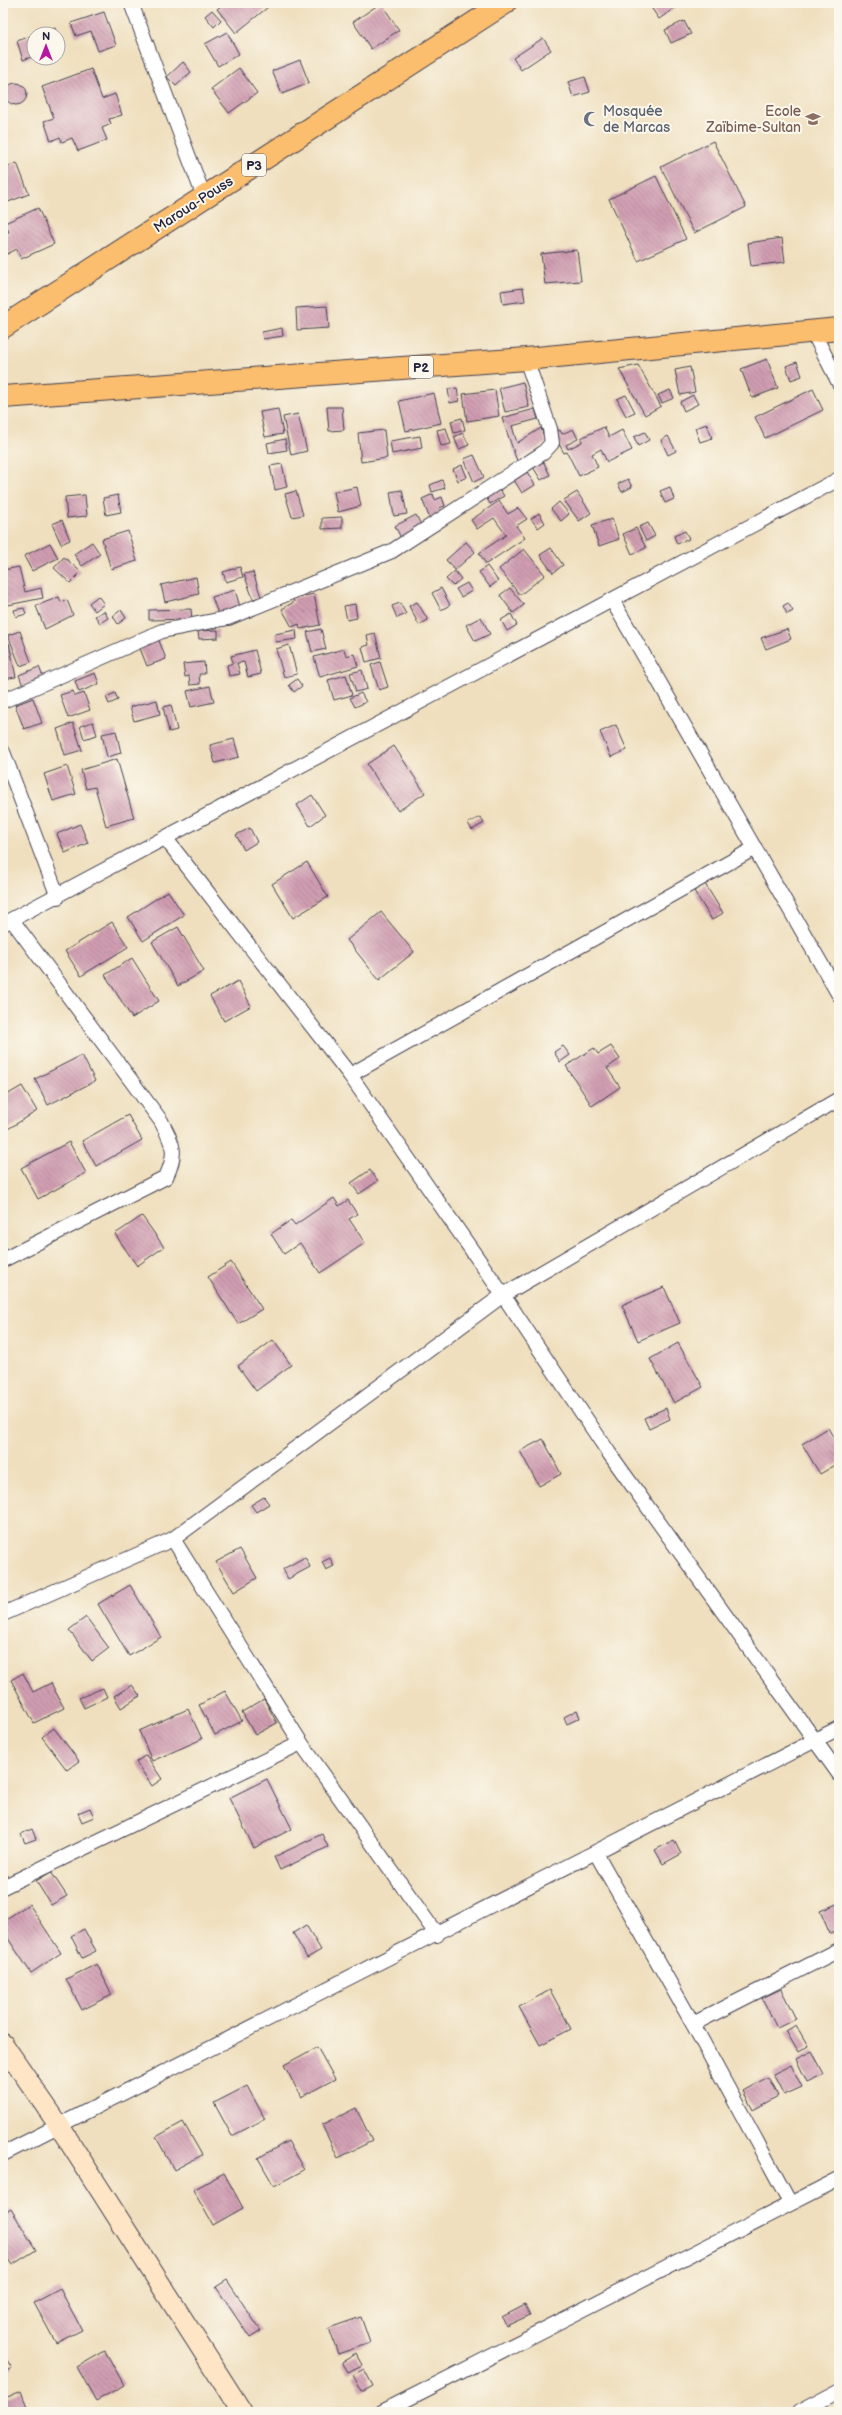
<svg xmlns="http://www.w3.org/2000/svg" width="842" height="2415" font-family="'Balsamiq Sans',sans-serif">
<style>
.building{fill:url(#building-back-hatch)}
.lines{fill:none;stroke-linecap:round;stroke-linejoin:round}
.street-casing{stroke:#413e4f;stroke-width:16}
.secondary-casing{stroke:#413e4f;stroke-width:22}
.primary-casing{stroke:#413e4f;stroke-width:24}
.street{stroke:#fff;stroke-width:14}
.secondary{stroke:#fde5c5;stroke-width:20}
.primary{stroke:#fbbd6e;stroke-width:22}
.labels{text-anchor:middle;stroke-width:4;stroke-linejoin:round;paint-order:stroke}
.shield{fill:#fbf7ec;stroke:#636270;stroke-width:1}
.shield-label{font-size:13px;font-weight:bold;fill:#22223b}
.worship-label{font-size:14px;fill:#5b616d;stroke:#fbf7ec;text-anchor:start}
.education-label{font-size:14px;fill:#785e54;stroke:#fbf7ec;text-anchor:end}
.street-label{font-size:14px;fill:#22223b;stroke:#fbf7ec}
</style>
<defs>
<pattern id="building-back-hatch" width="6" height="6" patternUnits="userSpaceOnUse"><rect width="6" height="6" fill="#d09db1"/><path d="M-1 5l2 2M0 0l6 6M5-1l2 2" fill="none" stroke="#a88091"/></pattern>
</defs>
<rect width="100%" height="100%" fill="#fbf7ec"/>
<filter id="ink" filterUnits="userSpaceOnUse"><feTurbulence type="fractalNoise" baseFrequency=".025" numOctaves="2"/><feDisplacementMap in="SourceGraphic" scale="8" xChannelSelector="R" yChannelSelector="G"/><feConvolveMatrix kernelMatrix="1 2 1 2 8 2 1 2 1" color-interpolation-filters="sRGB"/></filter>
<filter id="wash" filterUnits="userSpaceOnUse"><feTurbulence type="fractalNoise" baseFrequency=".012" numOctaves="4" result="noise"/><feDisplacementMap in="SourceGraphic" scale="16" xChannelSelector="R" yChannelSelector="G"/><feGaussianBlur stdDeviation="0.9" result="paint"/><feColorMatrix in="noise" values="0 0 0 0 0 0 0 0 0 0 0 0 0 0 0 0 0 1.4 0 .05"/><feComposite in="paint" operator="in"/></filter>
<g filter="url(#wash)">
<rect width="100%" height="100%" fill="#efdfbe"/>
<g id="blocks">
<g class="building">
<path d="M225,3H273L236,33L217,9Z"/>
<path d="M381,3L399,30L371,49L353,22Z"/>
<path d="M648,3H677L679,5L659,19Z"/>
<path d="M212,10L221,20L214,27L205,16Z"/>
<path d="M104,12L116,45L98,51L91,31L76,36L71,23Z"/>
<path d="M684,21L691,34L671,43L665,30Z"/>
<path d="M55,28L57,34H37Z"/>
<path d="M227,32L239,54L218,66L205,44Z"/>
<path d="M34,35V56L23,60L17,41Z"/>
<path d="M543,38L551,50L521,70L513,58Z"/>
<path d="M300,60L309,83L282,94L272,71Z"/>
<path d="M183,62L191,72L176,86L167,77Z"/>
<path d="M239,68L257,93L229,113L211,89Z"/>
<path d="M91,69L102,99L115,94L122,115L109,119L111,124L102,128L107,140L78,151L72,138L62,142L60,137L51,141L44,121L54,118L42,87Z"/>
<path d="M585,77L590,92L573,97L568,82Z"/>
<circle cx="16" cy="94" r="11"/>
<path d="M713,141L746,207L694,233L661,167Z"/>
<path d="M17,163L29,194L3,204V168Z"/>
<path d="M656,176L686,239L638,261L609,199Z"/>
<path d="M38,208L54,244L21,259L17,249L5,255L3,235L9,232L5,223Z"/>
<path d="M782,238L785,262L751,266L748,243Z"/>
<path d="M577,250L581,281L545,284L541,254Z"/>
<path d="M523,288L525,301L503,304L501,291Z"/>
<path d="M327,306L329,328L297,330L296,308Z"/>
<path d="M282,328L283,336L263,339L262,332Z"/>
<path d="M767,359L778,388L752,398L741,369Z"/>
<path d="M797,362L802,376L791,380L786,366Z"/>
<path d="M638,365L661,406L645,415L619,369Z"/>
<path d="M690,367L695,392L680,395L675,370Z"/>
<path d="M523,382L529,407L505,412L499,388Z"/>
<path d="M457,388L459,401L450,403L448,389Z"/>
<path d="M813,389L823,410L765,438L755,417Z"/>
<path d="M495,390L499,416L467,421L463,394Z"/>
<path d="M670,390L674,398L662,403L658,395Z"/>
<path d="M434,393L441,423L406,431L399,401Z"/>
<path d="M626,395L635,412L626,416L617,399Z"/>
<path d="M693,395L698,404L684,411L680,402Z"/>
<path d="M327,407H342L344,430L329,431Z"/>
<path d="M278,409L283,434L265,437L260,412Z"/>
<path d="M535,409L538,419L512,426L517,443L541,428L546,443L517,461L502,418Z"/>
<path d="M298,414L307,451L291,455L283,417Z"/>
<path d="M462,418L465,430L454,433L451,421Z"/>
<path d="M707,424L712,438L700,442L695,428Z"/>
<path d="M604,427L609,437L622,430L632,450L607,462L601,449L592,454L598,467L579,476L567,452L564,453L553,433L560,430L562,434L573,429L578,439L566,445L568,449L582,442L581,438Z"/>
<path d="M446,428L451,444L441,446L437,430Z"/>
<path d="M384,430L387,458L361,462L358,433Z"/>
<path d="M645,432L649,440L638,446L634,437Z"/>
<path d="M463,433L469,445L459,449L454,437Z"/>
<path d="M420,436L422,448L392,454L390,441Z"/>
<path d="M668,436L676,451L668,455L661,440Z"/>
<path d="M285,439L287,450L269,453L267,443Z"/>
<path d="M474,455L484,477L474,482L464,459Z"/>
<path d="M543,461L550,475L541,480L533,467Z"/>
<path d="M282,464L287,487L275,490L270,466Z"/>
<path d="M462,465L467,477L458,481L453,469Z"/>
<path d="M527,472L535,485L522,493L514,480Z"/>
<path d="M628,479L632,487L622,492L618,484Z"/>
<path d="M442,480L445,488L432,492L430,485Z"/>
<path d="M357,487L361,506L338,512L334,492Z"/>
<path d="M670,487L674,499L665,503L660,491Z"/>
<path d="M499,488L504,496L490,504L485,495Z"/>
<path d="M402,490L407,514L394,516L390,492Z"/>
<path d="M296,491L303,515L292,517L285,494Z"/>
<path d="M577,492L591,513L579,521L564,500Z"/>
<path d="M433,494L435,500L442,497L445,506L439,508L442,514L430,519L422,499Z"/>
<path d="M85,495L87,516L67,518L65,497Z"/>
<path d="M118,495L121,512L106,515L103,498Z"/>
<path d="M499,501L508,514L518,508L527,519L516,526L525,538L486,564L479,553L506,535L494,518L477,529L471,520Z"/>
<path d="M559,502L569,514L561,521L551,509Z"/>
<path d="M539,513L545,523L538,528L531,519Z"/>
<path d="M416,515L422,527L401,538L395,526Z"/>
<path d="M342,517V528L322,529V518Z"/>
<path d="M612,519L619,539L599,546L592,525Z"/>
<path d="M62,520L70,540L61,544L52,524Z"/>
<path d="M648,523L655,536L646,541L639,527Z"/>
<path d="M636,528L646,548L632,554L623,534Z"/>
<path d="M128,531L137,561L111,569L102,539Z"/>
<path d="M685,531L689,539L677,544L674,536Z"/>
<path d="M92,542L100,554L82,566L74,554Z"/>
<path d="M466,542L475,552L455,570L446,560Z"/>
<path d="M50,543L58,558L32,571L24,556Z"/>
<path d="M551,548L563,565L553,573L540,555Z"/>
<path d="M524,549L545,575L520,595L499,569Z"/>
<path d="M64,557L81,572L70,583L54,568Z"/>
<path d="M487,566L498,581L490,587L479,572Z"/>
<path d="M19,567L25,592L41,588L43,598L3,606V570Z"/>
<path d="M240,567L243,577L226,582L223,572Z"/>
<path d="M455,571L461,579L453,586L446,579Z"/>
<path d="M253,572L261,597L253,599L244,574Z"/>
<path d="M196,577L199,594L165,602L161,585Z"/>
<path d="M467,583L472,591L461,597L456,589Z"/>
<path d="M441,588L450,605L441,610L432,593Z"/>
<path d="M510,588L524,605L513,613L500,595Z"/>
<path d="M235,590L240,607L218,614L212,597Z"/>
<path d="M314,594L320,625L300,629L299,624L292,627L282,609L294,602L293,598Z"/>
<path d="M98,596L104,604L95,611L89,603Z"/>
<path d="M59,597L61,602L67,600L73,615L45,629L36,606Z"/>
<path d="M417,602L428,620L419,625L409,606Z"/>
<path d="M400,603L406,614L397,618L392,606Z"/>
<path d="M788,603L793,611L787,614L783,606Z"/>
<path d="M355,604L357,618L347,620L344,606Z"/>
<path d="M24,608L26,614L16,617L14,610Z"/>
<path d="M191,609L192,619L149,620V610Z"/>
<path d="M121,610L126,618L118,624L113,616Z"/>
<path d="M104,611L108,618L100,623L95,616Z"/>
<path d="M511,614L517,625L507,631L501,620Z"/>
<path d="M481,617L490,634L475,641L466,625Z"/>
<path d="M321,629L326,649L312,652L307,632Z"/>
<path d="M787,629L791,639L766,649L761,638Z"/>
<path d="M218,630V638L199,639L198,631Z"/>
<path d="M296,630L297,639L276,642L275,634Z"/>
<path d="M20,631L31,662L20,666L8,635Z"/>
<path d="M375,633L381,658L366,662L362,647L369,645L367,635Z"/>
<path d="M158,638L166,659L147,666L139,646Z"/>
<path d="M9,643L16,677L3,679V645Z"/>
<path d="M289,645L297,674L284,677L276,649Z"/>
<path d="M344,649L346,656L354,654L358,666L320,677L314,657Z"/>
<path d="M255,650L261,674L248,677L244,662L237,663L240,674L229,676L227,665L233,663L231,656Z"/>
<path d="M204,662L205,674H199L200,684L190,685L189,676L185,677L183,664Z"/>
<path d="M380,662L388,687L379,690L371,665Z"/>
<path d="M39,667L44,679L23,686L19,675Z"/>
<path d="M362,670L367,689L356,692L350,673Z"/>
<path d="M95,673L99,684L79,692L75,681Z"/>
<path d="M346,675L352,695L334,700L328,680Z"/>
<path d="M297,679L302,686L294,692L289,685Z"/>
<path d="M210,686L214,702L191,707L187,691Z"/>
<path d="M73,691L75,696L84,693L90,710L68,718L60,695Z"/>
<path d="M115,693L118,700L109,704L106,697Z"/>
<path d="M361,693L366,702L355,707L350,698Z"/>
<path d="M33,698L42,723L24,729L15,705Z"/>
<path d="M157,700L160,714L134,721L130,707Z"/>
<path d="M171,705L177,730L169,732L163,707Z"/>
<path d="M93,722L97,735L84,739L80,726Z"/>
<path d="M73,723L82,750L65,755L57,729Z"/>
<path d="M616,725L627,750L611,757L600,732Z"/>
<path d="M116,731L121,753L107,757L102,734Z"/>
<path d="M234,739L239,757L215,763L210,745Z"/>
<path d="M394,746L425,793L398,811L367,764Z"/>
<path d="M117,759L134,818L106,826L95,787L86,789L81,770Z"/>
<path d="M67,766L76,794L53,801L44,774Z"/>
<path d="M312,795L325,815L310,826L297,805Z"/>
<path d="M480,817L484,823L472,830L468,823Z"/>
<path d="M80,824L88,843L65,853L57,834Z"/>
<path d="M250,828L257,842L244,850L236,835Z"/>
<path d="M307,862L328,897L293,918L272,884Z"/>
<path d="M705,884L723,913L712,920L694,891Z"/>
<path d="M168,891L184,915L143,941L128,917Z"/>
<path d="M381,912L414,952L379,980L347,940Z"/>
<path d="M112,922L128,947L81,976L65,951Z"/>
<path d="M178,927L204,971L178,986L152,942Z"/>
<path d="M132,958L159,1001L132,1018L105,975Z"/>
<path d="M238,981L251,1006L224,1021L210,996Z"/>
<path d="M563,1046L570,1055L560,1062L554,1052Z"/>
<path d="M611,1046L620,1059L607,1068L620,1087L592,1106L566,1066L594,1048L598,1054Z"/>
<path d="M82,1055L95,1081L48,1105L35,1079Z"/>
<path d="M22,1086L37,1111L3,1132V1097Z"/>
<path d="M128,1115L142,1140L96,1166L82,1141Z"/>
<path d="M69,1142L86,1173L38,1199L21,1168Z"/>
<path d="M370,1170L378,1181L359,1194L351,1183Z"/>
<path d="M334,1198L339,1206L348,1200L357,1214L349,1219L365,1243L320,1273L300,1243L284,1254L271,1234L291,1220L295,1225Z"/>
<path d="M142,1216L164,1247L137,1266L115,1234Z"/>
<path d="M231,1262L262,1309L238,1324L208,1277Z"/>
<path d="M664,1287L680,1323L638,1341L622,1305Z"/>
<path d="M273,1340L291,1365L256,1391L238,1366Z"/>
<path d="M678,1343L703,1387L674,1403L650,1359Z"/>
<path d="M666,1408L670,1419L649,1429L644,1418Z"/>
<path d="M828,1428L839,1447V1463L820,1474L802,1444Z"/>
<path d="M543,1439L561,1474L539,1486L520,1451Z"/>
<path d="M264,1497L269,1504L256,1512L251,1505Z"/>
<path d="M240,1549L257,1578L234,1592L216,1562Z"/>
<path d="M305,1557L310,1567L288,1579L283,1569Z"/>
<path d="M330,1558L334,1566L326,1570L322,1562Z"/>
<path d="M130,1585L161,1637L129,1656L98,1604Z"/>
<path d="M86,1617L109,1648L92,1661L69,1630Z"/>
<path d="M23,1673L33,1692L51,1683L64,1708L34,1723L11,1680Z"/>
<path d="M132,1685L140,1696L121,1708L114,1696Z"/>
<path d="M103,1688L107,1697L84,1708L79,1698Z"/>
<path d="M225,1691L242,1721L215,1735L199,1705Z"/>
<path d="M264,1699L277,1723L255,1735L242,1712Z"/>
<path d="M188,1709L202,1739L152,1761L139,1731Z"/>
<path d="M577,1710L580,1718L567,1724L564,1717Z"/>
<path d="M54,1728L79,1761L67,1770L42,1737Z"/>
<path d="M146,1755L162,1779L152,1786L136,1762Z"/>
<path d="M267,1779L292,1829L254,1848L229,1798Z"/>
<path d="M90,1808L94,1817L82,1822L78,1813Z"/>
<path d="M32,1829L36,1839L25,1843L21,1834Z"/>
<path d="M322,1834L328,1847L280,1870L274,1857Z"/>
<path d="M674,1840L681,1854L663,1864L655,1850Z"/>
<path d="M51,1872L67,1896L51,1905L36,1881Z"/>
<path d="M839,1903V1930L830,1934L820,1911Z"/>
<path d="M29,1904L61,1953L31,1973L3,1931V1921Z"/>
<path d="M306,1925L321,1950L307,1958L293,1933Z"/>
<path d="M84,1929L96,1951L82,1958L71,1936Z"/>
<path d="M97,1964L112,1995L82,2010L66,1979Z"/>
<path d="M781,1989L796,2019L777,2028L762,1998Z"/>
<path d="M550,1990L571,2029L540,2045L519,2007Z"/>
<path d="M796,2025L808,2046L798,2052L786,2031Z"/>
<path d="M317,2047L335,2079L301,2097L284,2065Z"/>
<path d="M812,2051L824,2074L807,2082L796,2059Z"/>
<path d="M791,2065L802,2087L784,2095L773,2074Z"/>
<path d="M768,2077L778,2096L753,2110L743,2091Z"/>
<path d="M247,2086L265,2119L232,2136L214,2103Z"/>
<path d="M356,2108L372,2141L338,2158L322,2125Z"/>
<path d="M183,2122L202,2155L174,2170L156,2137Z"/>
<path d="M288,2141L304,2170L274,2186L258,2158Z"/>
<path d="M224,2173L243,2208L213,2225L193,2190Z"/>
<path d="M11,2209L36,2250L12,2265L3,2252V2214Z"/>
<path d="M227,2280L261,2331L250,2338L216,2287Z"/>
<path d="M60,2289L82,2330L56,2343L34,2303Z"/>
<path d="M525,2305L530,2315L506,2326L502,2317Z"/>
<path d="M361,2317L370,2343L338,2354L329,2328Z"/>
<path d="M105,2351L124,2385L96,2401L77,2367Z"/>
<path d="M3,2354L12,2368L3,2373Z"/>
<path d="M356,2354L362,2365L348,2372L342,2362Z"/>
<path d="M364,2369L373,2386L362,2392L353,2375Z"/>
<path d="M21,2391L29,2412H3V2399Z"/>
</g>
</g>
</g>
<g filter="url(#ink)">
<use href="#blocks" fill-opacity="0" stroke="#413e4f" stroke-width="1"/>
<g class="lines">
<g class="street-casing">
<g id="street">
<path d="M131,3L204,197"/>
<path d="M813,332L839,383"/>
<path d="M612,600L839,995"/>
<path d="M3,701L162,631L228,618L392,551L543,453L552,443L550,429L526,359"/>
<path d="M3,752L58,897"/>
<path d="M166,839L350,1075L503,1295L609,1453L839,1774"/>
<path d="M3,924L839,479"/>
<path d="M350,1075L755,848"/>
<path d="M3,1260L166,1177C178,1152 173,1144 161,1121L12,920"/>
<path d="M173,1539L503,1295L839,1099"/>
<path d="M3,1614L173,1539L301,1743L437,1935"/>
<path d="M596,1853L693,2024L790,2203"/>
<path d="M3,1887L301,1743"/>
<path d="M693,2024L839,1950"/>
<path d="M3,2154L839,1728"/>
<path d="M382,2412L839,2179"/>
<path d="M799,2412L839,2391"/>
</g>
</g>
<g class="secondary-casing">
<path id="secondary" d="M3,2044L58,2124L242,2412"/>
</g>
<g class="primary-casing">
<g id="primary">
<path d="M3,327L505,3"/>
<path d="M3,397L526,359L839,329"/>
</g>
</g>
<use href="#street" class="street"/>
<use href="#secondary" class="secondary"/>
<use href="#primary" class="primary"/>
</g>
</g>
<defs>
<g id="mosque-bare" transform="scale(1.2)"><path d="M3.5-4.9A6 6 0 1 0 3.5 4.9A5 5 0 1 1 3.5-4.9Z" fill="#6b7280" stroke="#fbf7ec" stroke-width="2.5" paint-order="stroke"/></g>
<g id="school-bare" transform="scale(1.2)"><path d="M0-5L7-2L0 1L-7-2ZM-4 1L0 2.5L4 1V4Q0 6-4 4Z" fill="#8d6e63" stroke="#fbf7ec" stroke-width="2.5" paint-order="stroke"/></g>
</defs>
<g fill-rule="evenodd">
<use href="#mosque-bare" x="591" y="119"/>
<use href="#school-bare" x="813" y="119"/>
</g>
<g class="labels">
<g class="shield">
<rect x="242" y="154" width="24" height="22" rx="3"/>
<rect x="409" y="356" width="24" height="22" rx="3"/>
</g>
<g class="shield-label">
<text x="254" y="170">P3</text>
<text x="421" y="372">P2</text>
</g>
<g class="worship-label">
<text x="603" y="116">Mosquée<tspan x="603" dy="16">de Marcas</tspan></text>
</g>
<g class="education-label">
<text x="801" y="116">Ecole<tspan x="801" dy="16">Zaïbime-Sultan</tspan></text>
</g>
<g class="street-label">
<text transform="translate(193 204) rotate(-33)" y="5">Maroua-Pouss</text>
</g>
</g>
<rect width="842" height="2415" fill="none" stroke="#fbf7ec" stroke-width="16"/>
<g transform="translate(46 46)"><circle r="19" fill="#fbf7ec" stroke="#a4a2a5"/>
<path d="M0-3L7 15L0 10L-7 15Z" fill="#b5179e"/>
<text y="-6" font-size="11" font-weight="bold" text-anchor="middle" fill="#22223b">N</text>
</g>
</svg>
